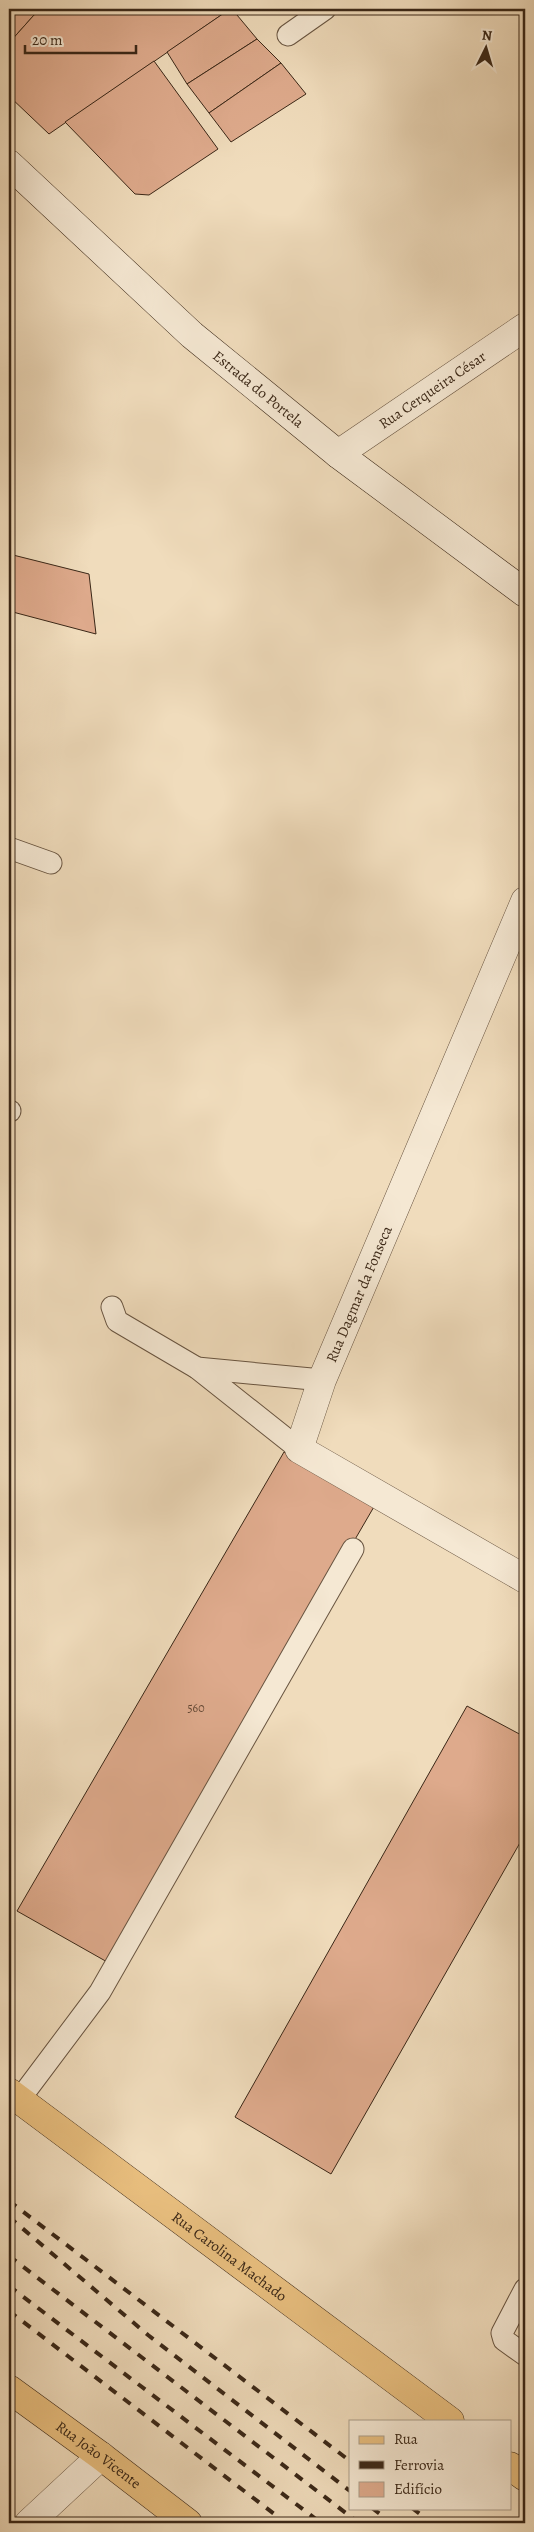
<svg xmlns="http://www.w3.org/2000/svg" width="534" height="2532" font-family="Alegreya,serif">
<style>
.building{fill:#deaa8c;stroke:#3a2717}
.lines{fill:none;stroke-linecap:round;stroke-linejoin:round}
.service-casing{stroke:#685440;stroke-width:23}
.minor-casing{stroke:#685440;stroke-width:29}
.tertiary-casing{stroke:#685440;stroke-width:29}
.secondary-casing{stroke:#3a2717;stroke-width:29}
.primary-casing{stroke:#3a2717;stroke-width:29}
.service{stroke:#f5e8d3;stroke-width:21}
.minor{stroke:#f5e8d3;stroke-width:28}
.tertiary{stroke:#f5e8d3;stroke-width:28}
.secondary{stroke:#f5e8d3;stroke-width:28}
.primary{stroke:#e8be7e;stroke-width:28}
.rail{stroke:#3a2717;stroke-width:4;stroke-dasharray:9 9;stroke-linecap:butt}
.labels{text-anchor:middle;stroke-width:5;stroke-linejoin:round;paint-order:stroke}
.number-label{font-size:12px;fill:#634834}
.street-label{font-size:15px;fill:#3a2717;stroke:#f5e8d3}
</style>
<rect width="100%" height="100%" fill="#f0dcbc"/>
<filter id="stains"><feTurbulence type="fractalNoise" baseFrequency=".004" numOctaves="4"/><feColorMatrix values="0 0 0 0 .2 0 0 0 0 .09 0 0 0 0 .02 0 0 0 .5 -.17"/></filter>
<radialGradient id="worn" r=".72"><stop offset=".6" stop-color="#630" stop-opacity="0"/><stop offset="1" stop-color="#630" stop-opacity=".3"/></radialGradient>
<g class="building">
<path d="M9,9H43L34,15L9,43Z"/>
<path d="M43,9H230L49,134L9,96V43L34,15Z"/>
<path d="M230,9H232L257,39L187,84L167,52Z"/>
<path d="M257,39L281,63L209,113L187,84Z"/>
<path d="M154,61L218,149L149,195L135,194L65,122Z"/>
<path d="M281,63L306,94L231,142L209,113Z"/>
<path d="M9,554L89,574L96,634L9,611Z"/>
<path d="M284,1452L375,1505L109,1963L17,1911Z"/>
<path d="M467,1706L525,1737V1834L331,2174L235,2117Z"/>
</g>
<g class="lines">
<g class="service-casing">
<g id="service">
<path d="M288,35L325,9"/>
<path d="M9,848L51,863"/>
<path d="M9,1111H10"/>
<path d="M112,1307L117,1321L197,1368L299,1449"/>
<path d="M197,1368L322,1380"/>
<path d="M19,2100L100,1992L353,1549"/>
<path d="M525,2289L502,2333L504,2340L525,2355"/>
</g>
</g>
<g class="minor-casing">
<g id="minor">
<path id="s1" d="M338,454L525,327"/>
<path d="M29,2523L101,2456"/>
</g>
</g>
<g class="tertiary-casing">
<path id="tertiary" d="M525,901L322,1380L299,1449L525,1579"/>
</g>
<g class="secondary-casing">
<g id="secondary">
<path id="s2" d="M9,164L192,335L338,454L525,593"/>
</g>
</g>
<g class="primary-casing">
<g id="primary">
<path id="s3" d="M9,2092L450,2421"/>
<path id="s4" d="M9,2389L101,2456L188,2523"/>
<path d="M510,2466L525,2477"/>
</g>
</g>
<use href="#service" class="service"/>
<use href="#minor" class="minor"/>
<use href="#tertiary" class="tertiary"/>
<use href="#secondary" class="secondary"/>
<use href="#primary" class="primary"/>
<g class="rail">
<path d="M9,2201L350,2461"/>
<path d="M9,2217L148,2335L350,2491"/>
<path d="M9,2256L359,2523"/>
<path d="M9,2286L321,2523"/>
<path d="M9,2311L286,2523"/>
<path d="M372,2508L392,2523"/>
<path d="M412,2508L432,2523"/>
</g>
</g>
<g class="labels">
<g class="number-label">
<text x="196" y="1712">560</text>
</g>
<g class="street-label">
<text dy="5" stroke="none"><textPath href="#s2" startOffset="336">Estrada do Portela</textPath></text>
<text dy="5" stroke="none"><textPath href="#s1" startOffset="114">Rua Cerqueira César</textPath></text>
<text transform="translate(359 1294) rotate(-67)" y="5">Rua Dagmar da Fonseca</text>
<text dy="5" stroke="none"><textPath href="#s3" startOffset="275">Rua Carolina Machado</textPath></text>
<text dy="5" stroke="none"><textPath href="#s4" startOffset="111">Rua João Vicente</textPath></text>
</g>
</g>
<rect width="534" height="2532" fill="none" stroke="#f0dcbc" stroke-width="30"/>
<rect x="10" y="10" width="514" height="2512" fill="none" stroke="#3a2717" stroke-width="2.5"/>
<rect x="15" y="15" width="504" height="2502" fill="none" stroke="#3a2717"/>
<rect x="349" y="2420" width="162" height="90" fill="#f5e8d3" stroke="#aa9b88"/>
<rect x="359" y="2436" width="25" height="8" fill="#e8be7e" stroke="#aa9b88"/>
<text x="394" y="2444" font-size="15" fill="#3a2717">Rua</text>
<rect x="359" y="2461" width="25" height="8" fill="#3a2717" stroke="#aa9b88"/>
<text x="394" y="2470" font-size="15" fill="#3a2717">Ferrovia</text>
<rect x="359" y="2482" width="25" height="15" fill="#deaa8c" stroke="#aa9b88"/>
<text x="394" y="2494" font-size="15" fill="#3a2717">Edifício</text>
<g transform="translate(486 48) rotate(5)" stroke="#f5e8d3" stroke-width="4" paint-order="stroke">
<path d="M0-4L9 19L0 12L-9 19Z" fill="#3a2717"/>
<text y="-8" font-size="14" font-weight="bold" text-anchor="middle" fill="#3a2717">N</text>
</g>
<path d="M25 45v8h111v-8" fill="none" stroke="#3a2717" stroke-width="2.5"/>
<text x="32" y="45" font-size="15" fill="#3a2717" stroke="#f5e8d3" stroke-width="4" paint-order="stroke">20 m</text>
<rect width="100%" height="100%" filter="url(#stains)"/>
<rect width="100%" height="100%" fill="url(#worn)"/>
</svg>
